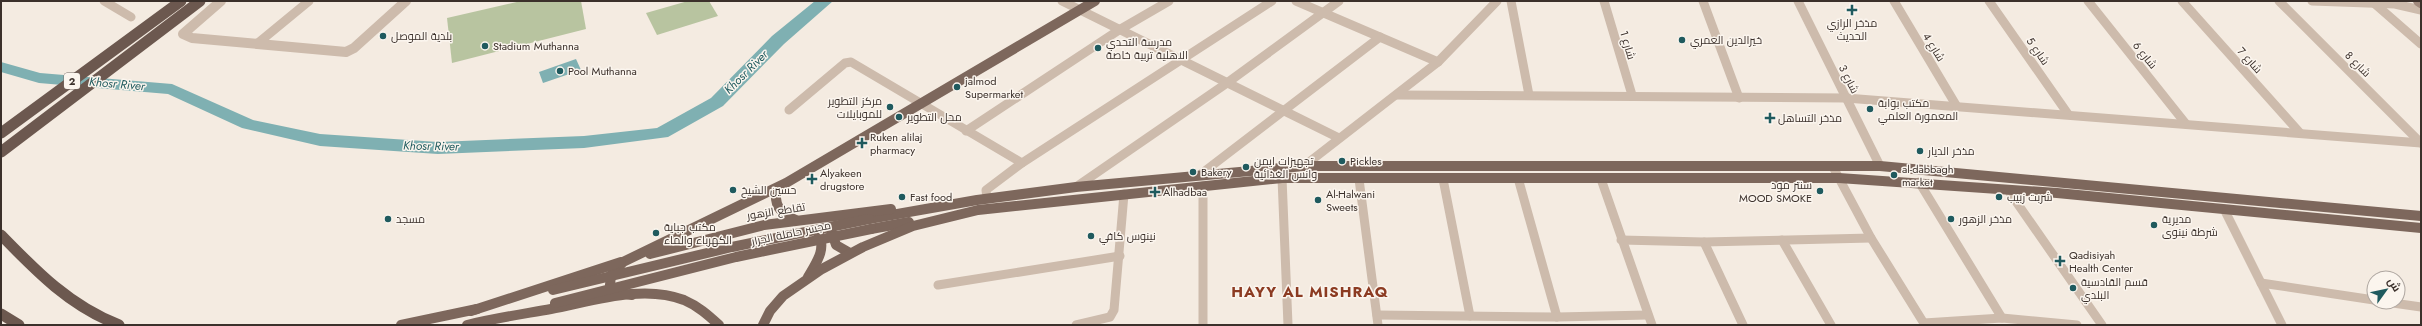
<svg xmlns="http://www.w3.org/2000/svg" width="2422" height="326" font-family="Jost,Cairo,sans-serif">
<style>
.green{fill:#b8c4a0}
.water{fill:#7fb0b2}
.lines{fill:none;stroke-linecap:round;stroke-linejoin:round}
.river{fill:#7fb0b2;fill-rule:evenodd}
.minor{stroke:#cdbbac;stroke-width:9}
.tertiary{stroke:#cdbbac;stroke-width:10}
.secondary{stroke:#a18a7d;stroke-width:10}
.primary{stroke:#7d675c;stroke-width:10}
.trunk{stroke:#6c584f;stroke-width:11}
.primary-bridge{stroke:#7d675c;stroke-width:10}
.poi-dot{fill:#1f5a5e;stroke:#fbf5ee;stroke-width:1.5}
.labels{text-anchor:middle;stroke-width:3;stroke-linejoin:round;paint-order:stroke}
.shield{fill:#fbf5ee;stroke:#756b66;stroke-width:1}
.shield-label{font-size:10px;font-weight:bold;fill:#3b302b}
.poi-label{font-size:11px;fill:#3b302b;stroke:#fbf5ee;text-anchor:start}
.street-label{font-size:11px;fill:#3b302b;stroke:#fbf5ee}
.water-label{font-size:12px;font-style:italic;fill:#1f5a5e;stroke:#fbf5ee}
.district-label{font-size:15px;font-weight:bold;letter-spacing:1px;fill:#8c3b22;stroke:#fbf5ee}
</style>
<rect width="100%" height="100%" fill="#f4ebe1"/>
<g class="green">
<path d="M521,1H581L586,29L452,63L447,18Z"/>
<path d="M688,1H709L718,16L657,35L646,13Z"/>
</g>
<path class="water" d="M576,59L581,70L543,83L539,72Z"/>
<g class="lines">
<path class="river" d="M815,1H833L784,44L723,106L668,137L584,148L438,154L320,146L242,128L168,94L39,83L1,72V62L40,73L172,84L253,120L320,134L438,142L584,136L657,128L711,98L772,36Z"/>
<g class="minor">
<path d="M104,1L131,17"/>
<path d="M1062,1L1339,138"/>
<path d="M1296,1L1438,62"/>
<path d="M1511,1L1529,95"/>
<path d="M1604,1L1632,95"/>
<path d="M1703,1L1739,98"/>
<path d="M1798,1L1880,166"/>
<path d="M1894,1L1956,105"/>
<path d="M1989,1L2068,114"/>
<path d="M2088,1L2186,124"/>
<path d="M2182,1L2300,133"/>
<path d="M2279,1L2421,143"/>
<path d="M2312,1L2395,4L2421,10"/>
<path d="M2374,3L2421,44"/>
<path d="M258,43L309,1"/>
<path d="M1397,95L1846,98L2421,143"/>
<path d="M789,110L845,63L851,62L1022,163"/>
<path d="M966,131L1119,30L1169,1"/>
<path d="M1304,166L1438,62L1497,1"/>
<path d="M1833,167L1871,238L1925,325"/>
<path d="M1201,174L1380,37"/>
<path d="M1282,178L1288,325"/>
<path d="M1518,178L1557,317"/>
<path d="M1359,179L1378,325"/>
<path d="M1443,179L1470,316"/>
<path d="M1601,179L1652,325"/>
<path d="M1919,182L2002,318"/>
<path d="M1203,186V325"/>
<path d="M1076,187L1227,83L1339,1"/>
<path d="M2008,190L2102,325"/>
<path d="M987,199L986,190L1022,163L1272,1"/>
<path d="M2224,209L2282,325"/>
<path d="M1621,240L1704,242L1871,238"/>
<path d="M1782,240L1831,325"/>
<path d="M1704,242L1743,325"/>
<path d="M2261,283L2374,300"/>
<path d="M938,285L1120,256"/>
<path d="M2386,302L2421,307"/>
<path d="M1377,315L1557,317L1648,315"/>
<path d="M1924,323L2002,318L2077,325"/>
<path d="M1076,325L1110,317L1114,310L1124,194"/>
</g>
<path class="tertiary" d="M221,1L183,34L192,38L346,52L354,48L406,1"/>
<path class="secondary" d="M2418,1L2421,3"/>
<g class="primary">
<path d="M783,186L776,194C775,209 784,215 796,220"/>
<path d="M869,219L977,200L1076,187L1304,166H1880L2421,216"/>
<path d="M871,229L909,222"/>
<path d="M831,230L836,245L850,253"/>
<path d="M650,254L764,225L891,209"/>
<path d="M808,277C816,263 827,249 818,233"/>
<path d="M632,295L620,293L610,285L611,275L623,262L786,183L1095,1"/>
<path d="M471,311L621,262"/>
<path d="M401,325L477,309"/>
<path d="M467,325C495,318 523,314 551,309C593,301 643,284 684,300C698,306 708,315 719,325"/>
<path d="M763,325L770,311L783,296L822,269L863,247L913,226L978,210L1282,178H1839L2057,193L2421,228"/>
</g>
<g class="trunk">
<path d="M1,133L181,1"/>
<path d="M1,152L200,1"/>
<path d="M1,235C37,272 70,306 119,325"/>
<path d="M1,314L19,325"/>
</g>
<g class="primary-bridge">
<path d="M553,290L732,247L869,219"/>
<path d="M555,303L736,257L871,229"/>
</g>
</g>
<g class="poi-dot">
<path d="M1850 4h4v4h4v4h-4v4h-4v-4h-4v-4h4z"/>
<circle cx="383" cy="36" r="4"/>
<circle cx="1682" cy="40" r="4"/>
<circle cx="485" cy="46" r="4"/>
<circle cx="1098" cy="48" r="4"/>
<circle cx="560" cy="71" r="4"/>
<circle cx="957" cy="87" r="4"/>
<circle cx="890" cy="107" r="4"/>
<circle cx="1870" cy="109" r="4"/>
<circle cx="899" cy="117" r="4"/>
<path d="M1768 112h4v4h4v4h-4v4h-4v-4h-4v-4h4z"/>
<path d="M860 137h4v4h4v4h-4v4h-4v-4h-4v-4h4z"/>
<circle cx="1920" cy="151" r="4"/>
<circle cx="1342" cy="161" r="4"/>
<circle cx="1246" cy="167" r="4"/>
<circle cx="1193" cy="172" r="4"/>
<circle cx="1894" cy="175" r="4"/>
<path d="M810 173h4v4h4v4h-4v4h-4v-4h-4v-4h4z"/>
<circle cx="733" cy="190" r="4"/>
<circle cx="1820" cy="191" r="4"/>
<path d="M1153 186h4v4h4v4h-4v4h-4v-4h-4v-4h4z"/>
<circle cx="902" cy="197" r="4"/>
<circle cx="1999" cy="197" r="4"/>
<circle cx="1318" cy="200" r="4"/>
<circle cx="388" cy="219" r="4"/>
<circle cx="1951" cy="219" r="4"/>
<circle cx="2154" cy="225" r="4"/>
<circle cx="656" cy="233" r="4"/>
<circle cx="1091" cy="236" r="4"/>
<path d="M2058 255h4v4h4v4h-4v4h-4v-4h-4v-4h4z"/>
<circle cx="2073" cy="288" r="4"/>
</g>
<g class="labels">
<rect class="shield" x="64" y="73" width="16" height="16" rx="3"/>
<g class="shield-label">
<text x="72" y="85">2</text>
</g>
<g class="poi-label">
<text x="1852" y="27" text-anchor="middle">مذخر الرازي<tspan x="1852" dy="13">الحديث</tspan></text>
<text x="391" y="40">بلدية الموصل</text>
<text x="1690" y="44">خيرالدين العمري</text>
<text x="1106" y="46">مدرسة التحدي<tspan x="1106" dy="13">الاهلية تربية خاصة</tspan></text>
<text x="493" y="50">Stadium Muthanna</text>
<text x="568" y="75">Pool Muthanna</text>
<text x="965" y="85">jalmod<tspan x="965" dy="13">Supermarket</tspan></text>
<text x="882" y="105" text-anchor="end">مركز التطوير<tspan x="882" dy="13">للموبايلات</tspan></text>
<text x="1878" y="107">مكتب بوابة<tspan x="1878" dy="13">المعمورة العلمي</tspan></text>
<text x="907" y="121">محل التطوير</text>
<text x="1778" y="122">مذخر التساهل</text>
<text x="870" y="141">Ruken alilaj<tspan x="870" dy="13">pharmacy</tspan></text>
<text x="1928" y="155">مذخر الديار</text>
<text x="1254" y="165">تجهيزات ايمن<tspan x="1254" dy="13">وانس الغذائية</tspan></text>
<text x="1350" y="165">Pickles</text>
<text x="1902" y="173">al-dabbagh<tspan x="1902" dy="13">market</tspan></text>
<text x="1201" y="176">Bakery</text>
<text x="820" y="177">Alyakeen<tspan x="820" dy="13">drugstore</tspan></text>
<text x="1812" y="189" text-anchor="end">سنتر مود<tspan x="1812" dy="13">MOOD SMOKE</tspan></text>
<text x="741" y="194">حسين الشيخ</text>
<text x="1163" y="196">Alhadbaa</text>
<text x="1326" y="198">Al-Halwani<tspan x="1326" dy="13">Sweets</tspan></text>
<text x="910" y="201">Fast food</text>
<text x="2007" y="201">شربت زبيب</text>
<text x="396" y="223">مسجد</text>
<text x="1959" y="223">مذخر الزهور</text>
<text x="2162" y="223">مديرية<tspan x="2162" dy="13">شرطة نينوى</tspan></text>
<text x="664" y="231">مكتب جباية<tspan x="664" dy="13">الكهرباء والماء</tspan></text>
<text x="1099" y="240">نينوس كافي</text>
<text x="2069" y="259">Qadisiyah<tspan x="2069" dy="13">Health Center</tspan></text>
<text x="2081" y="286">قسم القادسية<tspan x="2081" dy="13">البلدي</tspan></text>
</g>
<g class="street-label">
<text transform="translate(1628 45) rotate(74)" y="4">شارع 1</text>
<text transform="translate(1934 47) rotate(59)" y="4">شارع 4</text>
<text transform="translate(2038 51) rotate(55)" y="4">شارع 5</text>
<text transform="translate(2145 55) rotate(51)" y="4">شارع 6</text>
<text transform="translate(2250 60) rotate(48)" y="4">شارع 7</text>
<text transform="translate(2358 64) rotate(45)" y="4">شارع 8</text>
<text transform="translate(1849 79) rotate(63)" y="4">شارع 3</text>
<text transform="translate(776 211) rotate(-9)" y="4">تقاطع الزهور</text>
<text transform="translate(791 233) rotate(-12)" y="4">مجسر حاملة الجرار</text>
</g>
<g class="water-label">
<text transform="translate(746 72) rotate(-45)" y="4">Khosr River</text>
<text transform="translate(117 84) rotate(5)" y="4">Khosr River</text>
<text transform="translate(431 146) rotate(1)" y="4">Khosr River</text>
</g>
<g class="district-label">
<text x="1310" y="297">HAYY AL MISHRAQ</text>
</g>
</g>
<rect width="2422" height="326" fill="none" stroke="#3b302b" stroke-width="4"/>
<g transform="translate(2386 290) rotate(57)"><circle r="19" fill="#fbf5ee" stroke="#aea6a0"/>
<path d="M0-3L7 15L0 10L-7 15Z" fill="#1f5a5e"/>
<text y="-6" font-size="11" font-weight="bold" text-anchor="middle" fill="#3b302b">ش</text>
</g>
</svg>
